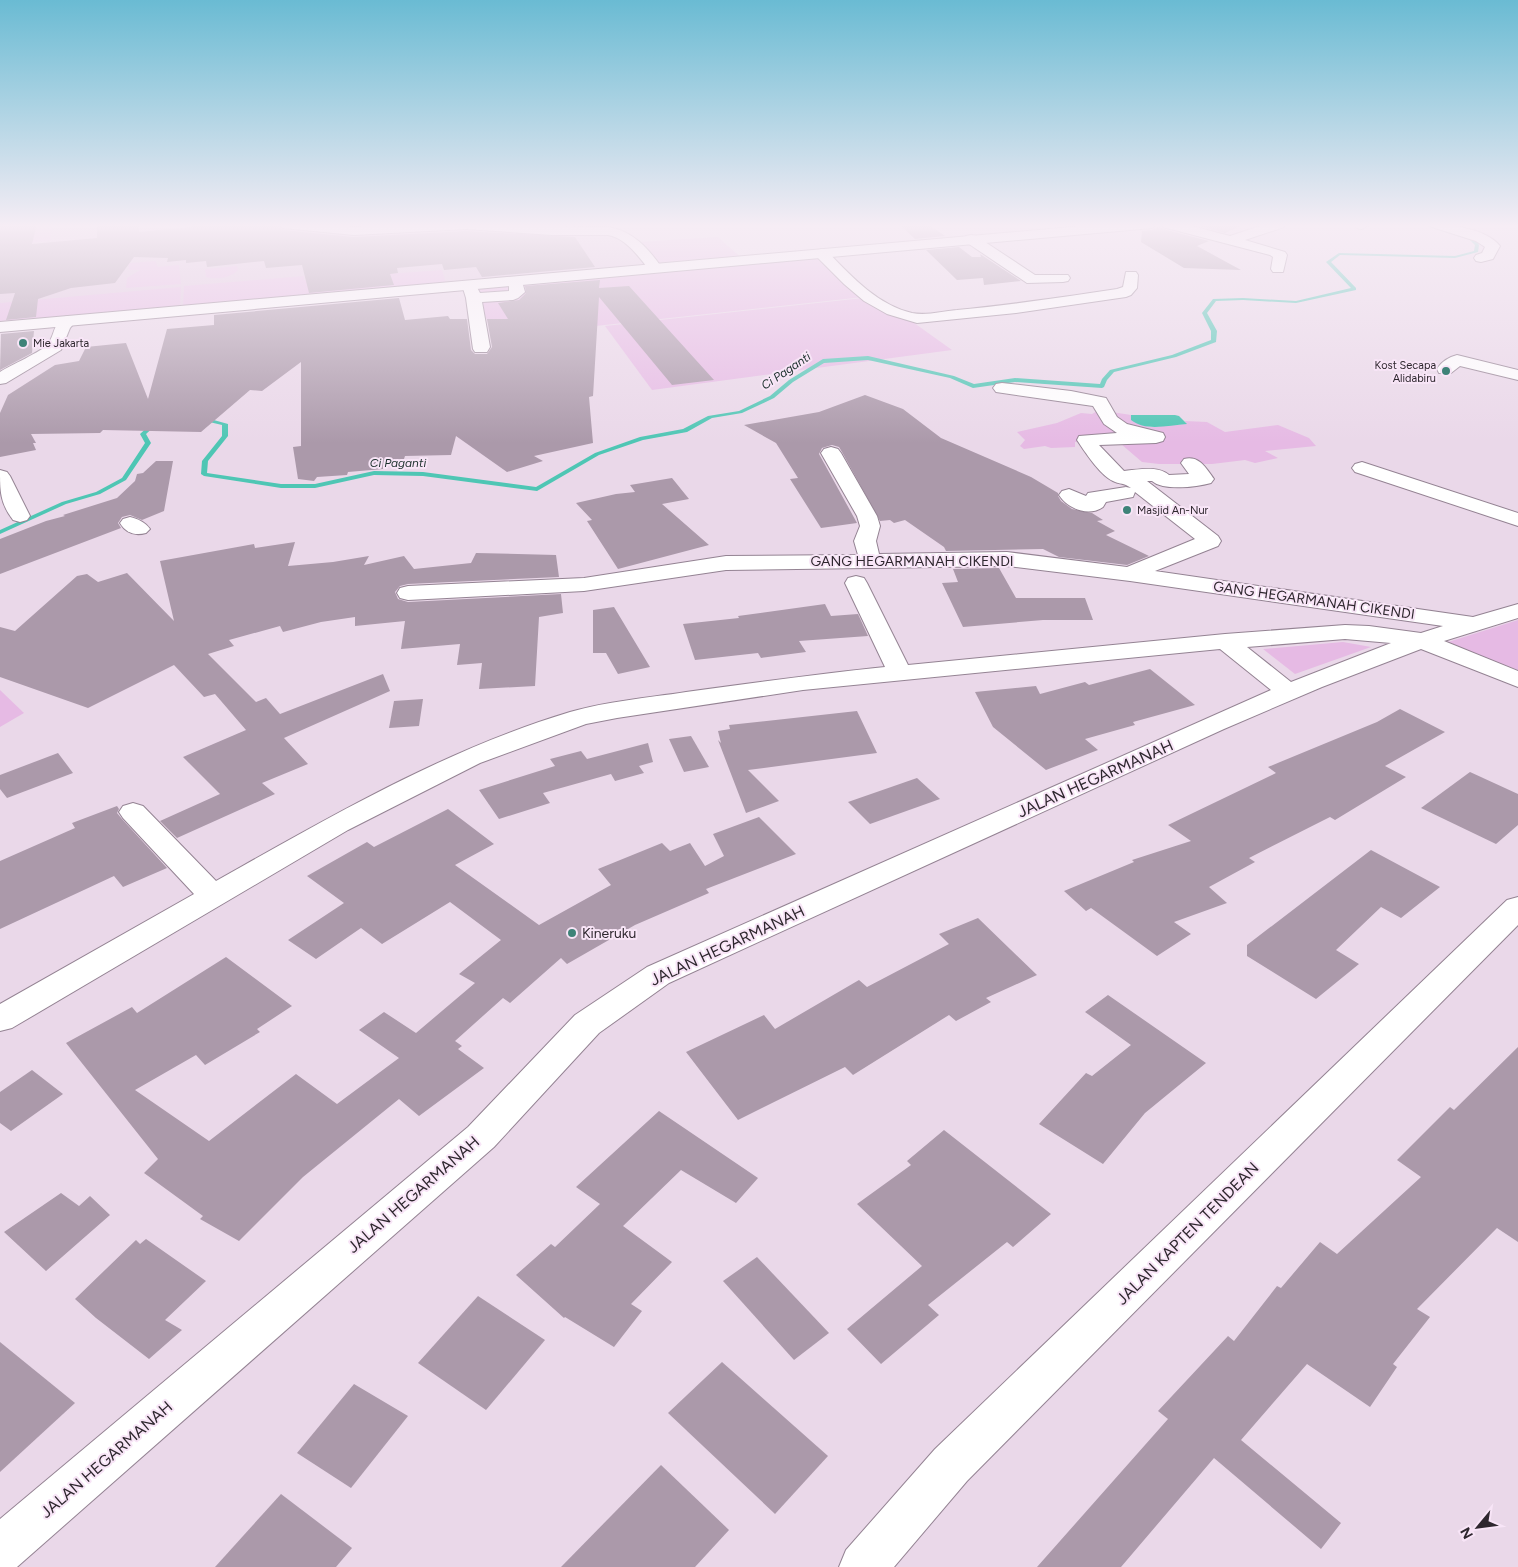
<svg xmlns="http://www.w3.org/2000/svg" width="1518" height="1567" font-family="Figtree,sans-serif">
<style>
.built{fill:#e0c8df}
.green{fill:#e6bae4}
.water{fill:#4ec6b4}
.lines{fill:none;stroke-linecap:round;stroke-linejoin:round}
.stream{fill:#4ec6b4;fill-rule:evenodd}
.building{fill:#ab99aa}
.minor-casing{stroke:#948393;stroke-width:2}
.major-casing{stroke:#948393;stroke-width:2}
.minor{fill:#fff;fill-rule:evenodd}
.major{fill:#fff;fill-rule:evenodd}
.poi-dot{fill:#3e8378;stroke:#f8e5f7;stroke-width:2}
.labels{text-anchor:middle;stroke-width:4;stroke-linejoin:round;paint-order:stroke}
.far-poi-label{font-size:11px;fill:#2e272e;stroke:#f8e5f7;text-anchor:start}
.far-water-label{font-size:12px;font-style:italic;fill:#1a2f2b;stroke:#f8e5f7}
.street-label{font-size:14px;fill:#2e272e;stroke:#f8e5f7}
.poi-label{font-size:14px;fill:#2e272e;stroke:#f8e5f7;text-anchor:start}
.near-street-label{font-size:16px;fill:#2e272e;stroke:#f8e5f7}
</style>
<rect width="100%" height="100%" fill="#ead8e9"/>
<path class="built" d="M0,224H266L320,232L458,228L621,235L651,267L0,325Z"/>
<g class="green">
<path d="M54,224L50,241L0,245L16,227Z"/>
<path d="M718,237L746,262L817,255L864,297L494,337L473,286L660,268L638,242Z"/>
<path d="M155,261L158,267L179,265L181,284L126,288L127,278L140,270H129V266L106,267V265Z"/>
<path d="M237,266L238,270C231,278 216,280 206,277L205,269Z"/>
<path d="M442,270L446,283L183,306L184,286L304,276V280Z"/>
<path d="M181,287L180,306L0,321V303Z"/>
<path d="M863,298L910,320L952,350L652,390L605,326Z"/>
<path d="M1099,410L1131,415L1132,420L1150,427L1186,424L1185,421L1207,422L1225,432L1278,425L1309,438L1316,446L1265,451L1278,458L1255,463L1245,460L1212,464H1159L1142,462L1121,444L1110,440L1075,442V447L1051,448L1045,446L1024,449L1020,446L1025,440L1017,432L1057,423L1081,413L1092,414Z"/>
<path d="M1518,620V670L1445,643Z"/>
<path d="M1343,642L1371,647L1295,674L1263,649Z"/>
<path d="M0,690L24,713L0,727Z"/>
</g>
<path class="water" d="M1131,415H1175L1179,416L1187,424C1169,425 1146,432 1131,420Z"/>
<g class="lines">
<g class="stream">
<path d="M1419,224H1426L1474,238L1479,245L1478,252L1455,258L1340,255L1331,262L1356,288V290L1296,303L1243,300L1216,301L1207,313L1217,331L1216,342L1176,357L1114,372L1107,380L1104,387L1102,388L1015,382L973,388L950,378L868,360L824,363L793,382L774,398L742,413L712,418L687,432L643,440L599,455L537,491L423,476L374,475L315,488H281L204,476L201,474L202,461L222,436V425L201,420V418L203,417L228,424V436L208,461L207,473L281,484H315L374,471L423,472L536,487L595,453L640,437L683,429L708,416L739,411L770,396L789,380L823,359L868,356L954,376L974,384L1015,378L1100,384L1102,379L1110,370L1172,355L1211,340V331L1202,313L1213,299L1243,298L1296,301L1351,288L1326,262L1339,253L1455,256L1474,251L1475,245L1470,240Z"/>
<path d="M152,423L157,424L146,434L151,443L126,480L100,494L66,504L0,534V530L62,502L96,492L122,478L145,443L140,434Z"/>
</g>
</g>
<g class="building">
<path d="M0,224H37L32,244L97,238V224H138L139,232L191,227L195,224H274L283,230L354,237L466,231L575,237L595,267L482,277L476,267L444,270L442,264L397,268L398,273L390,274L394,285L309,293L302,265L266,268L264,261L207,267L206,261L186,263V260L167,262L168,258L134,257L115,283L71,288L38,299L36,317L6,320L15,293L0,294Z"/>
<path d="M899,224H928L945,236L915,239Z"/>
<path d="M1192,224H1244L1225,233Z"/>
<path d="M1160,226L1163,229L1209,241L1197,246L1241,270L1184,268L1141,242L1142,231L1152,230Z"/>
<path d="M959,247L972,257H981L980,254L1021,281L984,285L983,278L957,280L926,250Z"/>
<path d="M600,280L599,288L629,286L714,380L672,385L599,297L593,396L589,397L593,443L534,456L543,461L507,472L456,436L451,455L405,456L404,459L384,460L383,469L348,472L347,475L317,477L314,481L298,479L293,447L301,446V362L262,391L250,390L201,432L103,430L100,433L31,434L36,443H33L36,450L0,457V413L8,395L55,365L79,361L86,347L126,343L148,399L167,329L214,325V315L399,298L405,320L448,316L450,319H467L471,350L475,354H487L492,347L487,319H508L498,303L519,300L526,293L525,286Z"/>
<path d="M34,331L32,353L0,370L1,334Z"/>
<path d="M865,395L903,409L941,438L1031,477L1058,493V496L1061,501L1072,509L1092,513L1103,520L1097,521L1115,531L1106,535L1149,556L1127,565L1059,557L1043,549L946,551L944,547L905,520L894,523L890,520L880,521L842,452L839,447L832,445L822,448L819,454L857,523L821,528L790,479L798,478L776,443L744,425L819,412Z"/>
<path d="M156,461H173L164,511L142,520L130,515L122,517L118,523L121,528L0,574V539L46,521L65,516L63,515L117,498L135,481L137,474L143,473Z"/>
<path d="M672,478L689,499L662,504L709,545L618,569L587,521L592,520L576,503L616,494L635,492L630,485Z"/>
<path d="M295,542L288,566L333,562L369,556L364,565L404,556L414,569L471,563L476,553L556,555L559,577L408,584L400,586L395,592L398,599L408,602L561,594L563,613L539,617L535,686L479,689L482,663L457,665L460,644L401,649L405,621L355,626V617L321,622L283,632L280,626L229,640L234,646L208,654L256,702L266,698L280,714L383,674L390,691L284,738L308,764L262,783L275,794L177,838L160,821L220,794L183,757L246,730L215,694L204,697L174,665L88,708L0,677V627L15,631L77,576L87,574L98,582L127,573L174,621L160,561L254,544L255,548Z"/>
<path d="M999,568L1016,598H1085L1093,620H1043L963,627L942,583L958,582L953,569Z"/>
<path d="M825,604L831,616L858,614L868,636L799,641L806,652L761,658L758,653L695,660L683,624L739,618L738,616Z"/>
<path d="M614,607L650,667L618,674L606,653H593V610Z"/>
<path d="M1150,669L1195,705L1133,722L1135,725L1085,739L1098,750L1046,770L993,727L975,692L1036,686L1040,694L1085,682L1089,685Z"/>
<path d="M423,699L419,726L389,728L394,701Z"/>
<path d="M1400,709L1445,732L1385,766L1406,777L1335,820L1330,817L1249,858L1255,862L1209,887L1227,903L1174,922L1191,934L1157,956L1091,908L1086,911L1064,891L1134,862L1132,860L1191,841L1168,825L1276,773L1268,767L1377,722Z"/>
<path d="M857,711L877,753L748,770L779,801L746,813L718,740L721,743L718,731L730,729L729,725Z"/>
<path d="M691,736L709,767L684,772L669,739Z"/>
<path d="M648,743L653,762L639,766L644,773L615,781L611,774L543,793L550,803L499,819L479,790L555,766L550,759L581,751L587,759Z"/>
<path d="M58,753L73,773L7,798L0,789V775Z"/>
<path d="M1470,772L1518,794V825L1496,844L1421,808Z"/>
<path d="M917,778L940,799L870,824L848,802Z"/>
<path d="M117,806L119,809L117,813L122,819L167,868L123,887L114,876L0,929V861L75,828L72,823Z"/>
<path d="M448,809L494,844L455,865L539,925L611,885L598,869L662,843L670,851L690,843L705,866L724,856L713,834L759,817L796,854L706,889L709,893L635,925L567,964L561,958L510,1003L503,998L455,1041L462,1046L458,1049L484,1068L419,1116L399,1099L303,1177L239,1241L200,1219L203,1216L144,1173L158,1159L66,1043L132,1007L137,1013L226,957L292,1006L257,1029L260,1032L205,1065L196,1055L135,1090L209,1141L296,1074L337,1104L399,1058L359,1030L384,1012L416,1033L475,983L459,974L501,940L450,902L382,944L361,928L316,959L288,940L344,903L307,876L367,842L374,847Z"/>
<path d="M1371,850L1440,887L1401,918L1381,907L1336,950L1359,964L1316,999L1247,956V945Z"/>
<path d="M978,918L1037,975L986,998L991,1002L956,1021L949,1015L853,1075L845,1067L738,1120L686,1052L764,1015L775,1029L859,980L867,987L949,944L939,934Z"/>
<path d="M1108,995L1206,1063L1145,1113L1103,1164L1039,1124L1086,1073L1092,1076L1131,1045L1085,1012Z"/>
<path d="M1518,1047V1242L1497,1228L1417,1309L1430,1317L1393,1364L1397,1367L1370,1407L1307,1364L1241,1440L1341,1523L1321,1549L1214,1458L1121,1567H1037L1168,1419L1158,1411L1228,1336L1234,1341L1277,1286L1281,1288L1320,1242L1337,1254L1421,1177L1397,1160L1450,1107L1454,1110Z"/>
<path d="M32,1070L63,1094L11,1131L0,1123V1092Z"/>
<path d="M659,1111L758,1178L736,1203L681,1170L623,1226L672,1262L631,1304L642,1311L614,1347L565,1317L564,1318L516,1275L551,1244L555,1247L600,1204L576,1187Z"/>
<path d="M944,1130L1051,1214L1013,1247L1007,1242L928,1305L939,1315L881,1364L847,1329L922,1266L857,1204L911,1165L907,1161Z"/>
<path d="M61,1193L79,1206L90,1196L110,1215L46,1271L4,1232Z"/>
<path d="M146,1239L206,1281L165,1320L182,1330L149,1359L96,1318L75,1299L136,1240L140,1244Z"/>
<path d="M757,1257L829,1333L794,1360L723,1281Z"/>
<path d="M478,1296L545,1340L486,1410L418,1363Z"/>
<path d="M0,1342L75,1403L0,1472Z"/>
<path d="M722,1362L828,1456L775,1514L668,1413Z"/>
<path d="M354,1384L408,1416L351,1488L297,1453Z"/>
<path d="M661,1465L729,1530L695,1567H561Z"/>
<path d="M281,1494L352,1548L336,1567H215Z"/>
</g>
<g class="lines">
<g class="minor-casing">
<g id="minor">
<path d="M276,224H325L354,227L408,224L608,227C633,231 648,248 662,268L660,271H650C639,257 626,238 608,235H552L466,229L354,235L283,228Z"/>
<path d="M1161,224H1184L1230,236L1266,224H1286L1284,227L1245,240L1285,252L1287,255L1283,272H1273L1271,269L1273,257L1270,255L1163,227Z"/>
<path d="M1354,224H1368L1369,225L1362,229L1357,228Z"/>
<path d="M1430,224C1450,224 1487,229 1500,246L1493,259L1481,262L1476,261L1474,258L1476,255L1482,253L1485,247L1476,241L1432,227Z"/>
<path d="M971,235L976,236L1035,275H1068L1070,278L1068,281L1063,282L1027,283L966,242L964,239L966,236Z"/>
<path d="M821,249L826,250C849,274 877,305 912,313C927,316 942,311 957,310C1011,305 1064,297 1117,289L1123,287L1126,272H1136L1138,275L1137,288L1131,295L1126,297L1016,313L917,323L887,314L864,301L844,284L816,256L814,253Z"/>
<path d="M516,277L521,278L525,292L518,298L513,300L482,302L490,347L487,352H475L473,349L466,298L462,285L464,282H474L480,293L509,291V281L511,278Z"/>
<path d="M68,316L74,318L76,321L70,328L61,350L6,383L0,384V372C9,366 43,351 48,344C56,333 53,320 68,316Z"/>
<path d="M1457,355L1518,370V380L1460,366L1451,373H1439L1437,369C1441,362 1449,357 1457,355Z"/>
<path d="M1002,383L1071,391L1106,398L1117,417L1127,424L1163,433L1165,437L1163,441L1156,443L1099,445L1124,471C1138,470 1157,465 1169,475L1189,474L1181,463L1184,459C1199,455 1206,468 1214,479L1211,483C1197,487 1163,491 1152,481H1147L1218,536L1221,541L1218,546L1155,571L1473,617L1518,604V618L1444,641L1518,671V687L1421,649L1322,687L1224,729L669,983L599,1033L494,1147L17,1567H0V1519L468,1127L575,1015L647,967L1271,690L1220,649L803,690L617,718L586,724L480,763L348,830L12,1028L0,1031V1004L194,894L123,818L119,812L123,806L133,803L143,806L216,881C330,817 444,750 570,712C608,701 647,698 686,692C752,683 818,674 885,667L845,583L848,578L856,576L864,578L867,583L908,665L1225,634L1345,625L1369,626L1421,633L1443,626L1130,581L1007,566L726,570L584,591L408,600L400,598L397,593L400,588L408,586L584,578L726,556L858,555L854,541L860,526L857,516L821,453L824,449L831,447L838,449L841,453L877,516L880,526L876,541L879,554L1007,552L1127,567L1195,539L1135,492L1133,497L1106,502L1103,507C1089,517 1068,509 1059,495L1062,491L1069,489L1086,496L1088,493L1126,487L1131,488C1123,482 1121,485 1113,481C1100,475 1085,452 1077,440L1079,436L1117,433L1104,424L1093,406L996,392L993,388L996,384ZM1345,639L1391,643L1291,682L1247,647Z"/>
<path d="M1362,462L1518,513V526L1355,472L1352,468L1355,464Z"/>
<path d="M0,470L7,472L10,476L30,516L27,520L20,522L13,520C0,503 0,491 0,470Z"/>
<path d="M130,517C138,519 145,522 150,529L146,533C135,536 126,533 120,523L123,519Z"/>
<path d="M1518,897V925L967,1481L894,1567H839L846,1550L935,1449L1507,900Z"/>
</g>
</g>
<g class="major-casing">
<path id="major" d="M1106,224H1159L1152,228L0,332V322Z"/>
</g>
<use href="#minor" class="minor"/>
<use href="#major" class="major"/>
</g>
<linearGradient id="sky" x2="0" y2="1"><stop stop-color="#6abbd3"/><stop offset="0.51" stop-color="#f6edf5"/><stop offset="1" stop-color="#f6edf5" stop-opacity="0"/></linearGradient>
<rect width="1518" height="443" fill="url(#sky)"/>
<g class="poi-dot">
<circle cx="23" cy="343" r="5"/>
<circle cx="1446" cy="371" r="5"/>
<circle cx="1127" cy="510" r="5"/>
<circle cx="572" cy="933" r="5"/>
</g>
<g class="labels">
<g class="far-poi-label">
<text x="33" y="347">Mie Jakarta</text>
<text x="1436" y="369" text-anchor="end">Kost Secapa<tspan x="1436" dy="13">Alidabiru</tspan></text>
<text x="1137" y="514">Masjid An-Nur</text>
</g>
<g class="far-water-label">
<text transform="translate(786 371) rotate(-34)" y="4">Ci Paganti</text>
<text x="398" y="467">Ci Paganti</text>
</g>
<g class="street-label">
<text x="912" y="566">GANG HEGARMANAH CIKENDI</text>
<text transform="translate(1314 600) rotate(8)" y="5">GANG HEGARMANAH CIKENDI</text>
</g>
<g class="poi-label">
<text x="582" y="938">Kineruku</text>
</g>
<g class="near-street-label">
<text transform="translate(1095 778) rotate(-24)" y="6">JALAN HEGARMANAH</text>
<text transform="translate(727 945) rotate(-25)" y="6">JALAN HEGARMANAH</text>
<text transform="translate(413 1194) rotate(-41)" y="6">JALAN HEGARMANAH</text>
<text transform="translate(1187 1233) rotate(-45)" y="6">JALAN KAPTEN TENDEAN</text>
<text transform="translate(106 1459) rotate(-41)" y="6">JALAN HEGARMANAH</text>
</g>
</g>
<g transform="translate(1478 1527) rotate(241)" stroke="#f8e5f7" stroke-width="4" paint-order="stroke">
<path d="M0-4L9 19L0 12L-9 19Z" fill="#2e272e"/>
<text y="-8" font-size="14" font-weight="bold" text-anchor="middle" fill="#2e272e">N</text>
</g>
</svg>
